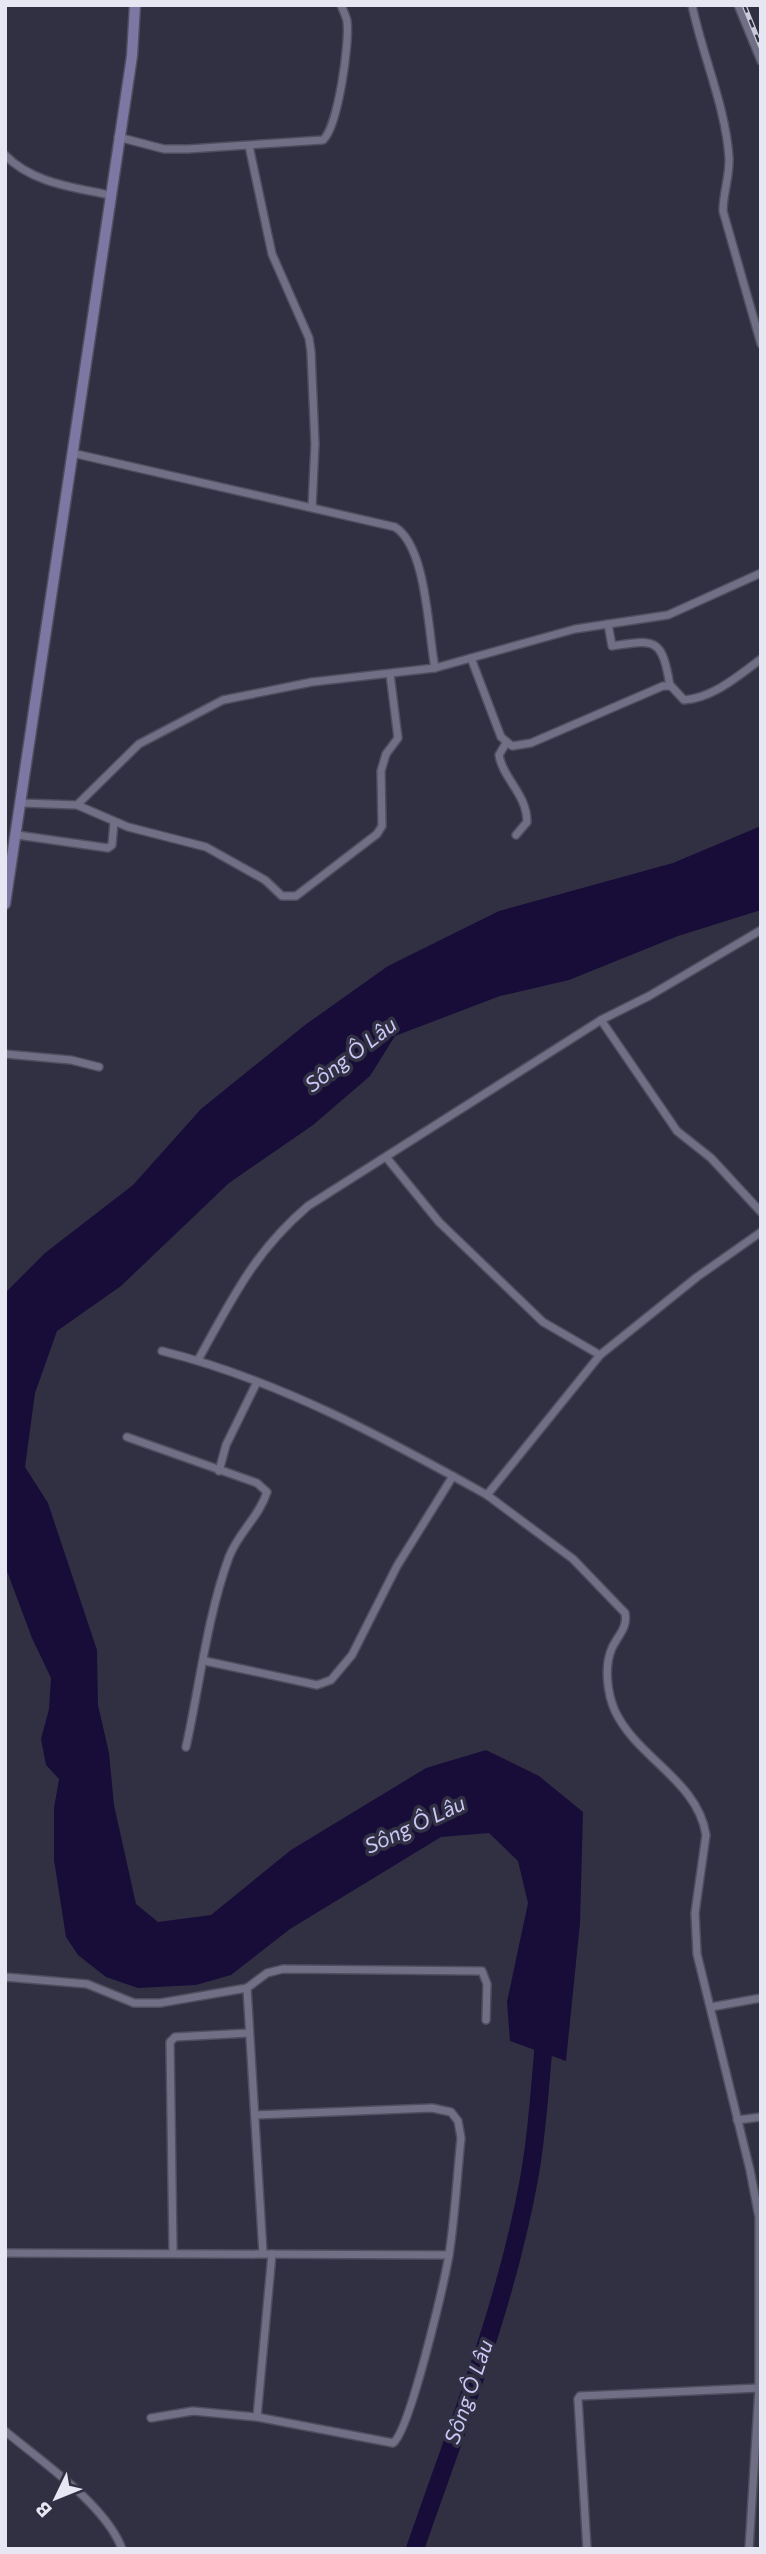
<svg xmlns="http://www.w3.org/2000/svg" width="766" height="2554" font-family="Commissioner,sans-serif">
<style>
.water{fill:#170d38}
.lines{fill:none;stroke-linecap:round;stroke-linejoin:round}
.river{stroke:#170d38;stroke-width:18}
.street-casing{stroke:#4f4e5e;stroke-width:10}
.secondary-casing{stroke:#4f4e5e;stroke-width:13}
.street{stroke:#716f85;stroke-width:7}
.secondary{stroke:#7c77a3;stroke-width:10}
.rail-casing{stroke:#cbcad8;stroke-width:5}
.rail{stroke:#313043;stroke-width:2.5;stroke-dasharray:8;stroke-linecap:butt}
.labels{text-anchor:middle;stroke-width:7;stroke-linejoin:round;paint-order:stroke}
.water-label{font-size:21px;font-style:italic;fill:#cbc8f8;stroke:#313043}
</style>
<rect width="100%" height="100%" fill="#313043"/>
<path class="water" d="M761,826V910L678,936L569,980L500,996L395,1036L370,1076L313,1125L229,1183L121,1286L57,1331L35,1393L25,1467L48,1503L97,1650L98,1705L109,1753L114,1805L136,1904L158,1922L211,1915L291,1850L426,1768L486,1750L539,1776L583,1812L580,1923L566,2061L510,2041L507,2002L528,1903L518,1861L489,1833L441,1837L290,1929L231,1975L196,1985L138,1988L106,1977L78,1955L66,1937L54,1860V1808L59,1779L46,1765L41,1739L49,1709L51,1678L32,1638L5,1566V1293L45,1253L133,1185L201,1109L305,1025L388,966L499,911L673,863Z"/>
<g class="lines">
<path class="river" d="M415,2549C457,2427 506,2306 529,2179C538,2131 540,2080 545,2032"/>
<g class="street-casing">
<g id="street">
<path d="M692,5C702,54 726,108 729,158C730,175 723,193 723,211L761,344"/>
<path d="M738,5L761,61"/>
<path d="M118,137L164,149H188L323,140C338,127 350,42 347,21C346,16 343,10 341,5"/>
<path d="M249,146L272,254L309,338L311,352L315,444L312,507"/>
<path d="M5,155C32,183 73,187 109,195"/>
<path d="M72,453L395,527C427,547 428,633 435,668"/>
<path d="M608,624L612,646C654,640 662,636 670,686"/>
<path d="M471,658L501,737L512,746L531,743L663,686H671L684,700C713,698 738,676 761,659"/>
<path d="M506,743L499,755C503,779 527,794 527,822L516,835"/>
<path d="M21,803L77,805L139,744L223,700L312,682L435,668L575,629L668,615L761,573"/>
<path d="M77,805L128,827L206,847L265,880L282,896H296L377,834L382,826L381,771L386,754L398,738L390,674"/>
<path d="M17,835L108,848L112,845L114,822"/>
<path d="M601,1020L677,1131L711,1158L761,1212"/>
<path d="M5,1054L71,1060L99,1067"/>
<path d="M386,1157L439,1222L543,1322L600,1355"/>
<path d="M162,1351C278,1380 383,1437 487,1495"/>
<path d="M198,1360C232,1299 254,1252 308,1206L601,1020L649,996L761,930"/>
<path d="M127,1437L257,1483L267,1492C259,1517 238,1533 229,1557C207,1617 200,1684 186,1747"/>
<path d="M219,1471L226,1445L257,1382"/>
<path d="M205,1661L317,1685L331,1680L352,1655L397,1566L453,1476"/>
<path d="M5,1977L87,1984L134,2003H160L247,1988"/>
<path d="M711,2007L761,1998"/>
<path d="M737,2120L761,2117"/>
<path d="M173,2252L170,2042L175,2037L249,2033"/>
<path d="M5,2253L449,2255"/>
<path d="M263,2253L247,1988L267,1973L283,1969L482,1971L487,1984L486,2020"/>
<path d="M257,2417L272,2254"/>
<path d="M151,2418L193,2411L257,2417L393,2443C410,2431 444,2283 449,2255C455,2216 457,2177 461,2138L458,2121L451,2112L432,2108L255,2115"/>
<path d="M5,2431C41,2461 106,2505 122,2549"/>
<path d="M587,2549L578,2399L580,2396L759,2388"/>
<path d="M749,2549L759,2388V2217L750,2170L697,1954L695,1913L706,1835C698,1781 637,1758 615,1711C607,1693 604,1666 612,1648C618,1635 628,1628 625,1613L573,1559L487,1495L600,1355L697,1277L761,1232"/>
</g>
</g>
<g class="secondary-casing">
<path id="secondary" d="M5,904L132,56L135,5"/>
</g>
<use href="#street" class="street"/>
<use href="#secondary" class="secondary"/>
<g class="rail-casing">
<g id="rail">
<path d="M744,5L761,47"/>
<path d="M760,5L761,6"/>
</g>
</g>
<use href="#rail" class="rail"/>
</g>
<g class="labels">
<g class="water-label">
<text transform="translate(351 1055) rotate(-37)" y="7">Sông Ô Lâu</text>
<text transform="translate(415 1825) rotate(-25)" y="7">Sông Ô Lâu</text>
<text transform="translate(469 2392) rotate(-71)" y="7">Sông Ô Lâu</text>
</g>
</g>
<rect width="766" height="2554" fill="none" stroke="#e7e6f3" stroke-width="14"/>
<g transform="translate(56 2498) rotate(227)" stroke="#313043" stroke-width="5" paint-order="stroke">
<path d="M0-5L12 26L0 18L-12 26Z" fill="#e7e6f3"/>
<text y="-10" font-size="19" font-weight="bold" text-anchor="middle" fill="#e7e6f3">B</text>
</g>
</svg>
